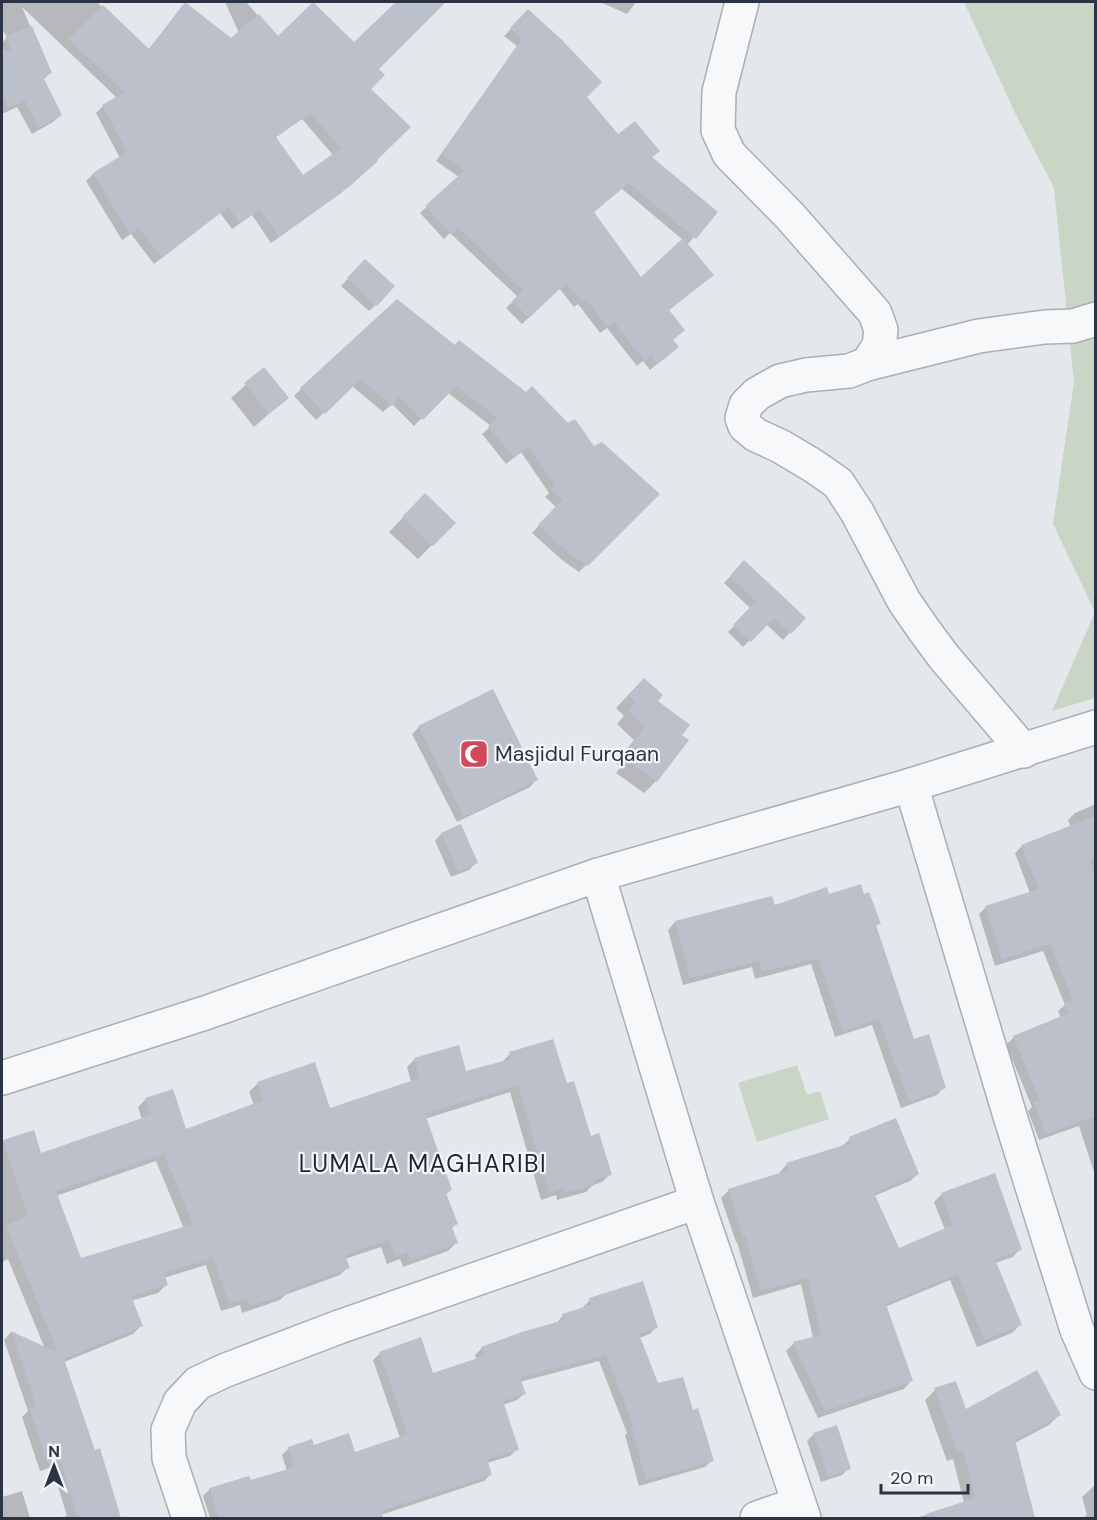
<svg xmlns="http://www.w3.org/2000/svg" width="1097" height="1520" font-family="'DM Sans',sans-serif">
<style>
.green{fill:#c9d6c5}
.shadow{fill:#0003;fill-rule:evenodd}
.building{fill:#bbc0ca;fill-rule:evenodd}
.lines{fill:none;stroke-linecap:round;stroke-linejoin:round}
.minor-casing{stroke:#a9aeb7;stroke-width:36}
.minor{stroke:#f7f8fa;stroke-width:33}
.labels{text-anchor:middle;stroke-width:4.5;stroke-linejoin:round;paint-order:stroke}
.poi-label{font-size:21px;fill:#2b3445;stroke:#f4f6f9;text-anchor:start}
.quarter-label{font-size:24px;letter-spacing:1.5px;fill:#1d2536;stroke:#f4f6f9}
</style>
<rect width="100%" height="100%" fill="#e4e7ec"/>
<g class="green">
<path d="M964,2H1095V698L1052,711L1095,612L1053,524L1074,382L1054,188L1015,113Z"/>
<path d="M797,1065L807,1095L820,1091L829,1119L757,1142L738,1083Z"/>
</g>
<g class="shadow">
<path d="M2,2H97L148,50L185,4L231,40L239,33L225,2H246L278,38L354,44L398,2H441L377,70L369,89V168L341,193L271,243L252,215L232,229L220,213L154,264L131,234L122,240L86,181L93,174L120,158L96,113L103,106L117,98L22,7L50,73L43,80L61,115L53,122L32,134L17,107L2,114V56L4,55L2,43L7,37L2,29ZM302,119L333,155L303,177L275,138Z"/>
<path d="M600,2H636L627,14Z"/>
<path d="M528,11L585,97L618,136L651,158L694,237L687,245L705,281L668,311L672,341L677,347L650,370L643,361L637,366L607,328L600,333L578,304L574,307L559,288L522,324L506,308L518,297L450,233L444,239L420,213L459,177L436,161L517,46L504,36ZM621,188L683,240L641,279L593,213Z"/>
<path d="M365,261L376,305L369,311L341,286Z"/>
<path d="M455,346L658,494L579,572L562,560L532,533L556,507L545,497L549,493L521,452L506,464L482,434L491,426L447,392L414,426L392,404L383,412L352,386L316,420L294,396L301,389Z"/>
<path d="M264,369L287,398L254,427L231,398Z"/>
<path d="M425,495L454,523L418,559L389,532Z"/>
<path d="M744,562L804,618L783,640L766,624L743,647L728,632L751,609L724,583Z"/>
<path d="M631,692L656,701L680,735L656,781L644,793L616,773L621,767L616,763L634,740L617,724L624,716L616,708Z"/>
<path d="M419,727L536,780L530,787L457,822L412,734Z"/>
<path d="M1096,804V1178L1079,1126L1039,1140L1028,1111L1032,1107L1006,1045L1014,1037L1061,1018L1058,1011L1065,1005L1043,951L995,966L979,914L986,907L1030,893L1015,853L1022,846L1071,827L1068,820L1075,813Z"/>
<path d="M460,826L476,863L469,870L451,877L435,841L441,834Z"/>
<path d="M864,895L879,923L875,927L913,1041L944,1087L937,1095L901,1108L872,1025L835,1037L811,964L755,979L752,967L683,985L668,930L675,922L829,896Z"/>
<path d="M510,1054L566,1085L590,1138L610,1174L602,1182L593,1185L586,1192L557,1200L556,1195L541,1200L510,1092L425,1119L451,1190L445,1195L456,1224L451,1229L456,1243L448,1251L403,1267L400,1259L387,1264L381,1247L345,1259L348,1267L340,1275L285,1295L280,1300L242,1313L240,1305L221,1311L206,1265L164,1278L166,1285L158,1293L131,1301L141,1326L133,1334L64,1362L94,1451L99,1450L119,1518H59L67,1516L52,1467L40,1471L22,1417L28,1411L4,1340L11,1332L45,1349L8,1259L2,1262V1144L4,1141L40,1155L142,1120L138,1107L146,1099L185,1131L254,1105L249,1092L257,1084L314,1064L329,1110L411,1082L407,1067L415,1059L465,1073L502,1062ZM156,1161L184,1229L80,1260L56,1196Z"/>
<path d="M850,1139L918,1174L910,1181L874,1196L898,1250L945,1230L934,1202L942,1194L1020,1249L1013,1257L995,1263L1020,1325L1012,1333L977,1347L950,1280L885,1307L911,1381L904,1389L818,1418L786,1351L793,1344L813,1338L801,1284L753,1298L737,1242H736L721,1198L729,1190L780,1174V1172L787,1164L842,1146Z"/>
<path d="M590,1300L656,1327L650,1334L639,1338L657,1385L692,1412L712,1460L705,1467L639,1486L625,1435L627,1433L599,1361L520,1382L524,1394L517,1400L503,1405L517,1449L510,1456L487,1463L490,1475L484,1481L381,1515L382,1518H300L297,1508L263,1518H210L203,1496L210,1489L250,1482L287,1471L282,1455L289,1448L313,1447L355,1453L400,1438L373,1360L380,1353L432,1375L477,1360L475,1355L482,1348L557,1323L563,1315L584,1309L583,1307Z"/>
<path d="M935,1390L965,1411L1059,1415L1049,1425L1015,1443L1033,1518H916L964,1503L953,1459L947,1461L925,1400Z"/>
<path d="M814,1434L849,1468L842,1475L821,1482L807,1441Z"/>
<path d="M1096,1484V1518H1083L1087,1515L1082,1497Z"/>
<path d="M22,1491L30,1518H2V1497Z"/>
</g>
<g class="building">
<path d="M185,2L231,38L259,14L278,36L313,2L354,42L396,2H446L379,69L385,75L371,89L411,127L377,160L378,161L350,186L279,237L260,209L240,223L228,207L162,258L139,228L130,234L93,173L127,152L102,105L125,92L69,39L103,5L149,49ZM310,113L341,148L303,175L276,137Z"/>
<path d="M528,9L561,39L602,82L587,97L618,134L635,121L660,151L652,157L718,212L696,239L629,183L594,212L641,277L683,238L714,275L669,310L685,330L673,340L679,347L658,364L651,356L645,361L614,322L607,327L586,298L582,301L566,283L529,318L512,301L523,290L458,227L451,234L425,206L465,170L442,154L522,39L510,28Z"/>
<path d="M32,26L52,73L43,77L62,115L39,128L25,101L9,108L2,93V54L11,49L6,36Z"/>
<path d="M365,259L395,286L377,306L347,278Z"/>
<path d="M397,299L455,345L459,340L526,392L532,386L568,423L575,419L594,446L602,442L660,494L588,566L569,553L538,525L563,499L551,489L555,485L529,446L514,458L488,426L498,418L456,386L423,420L399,397L392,406L361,379L325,414L300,388Z"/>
<path d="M264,367L289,398L269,414L244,383Z"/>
<path d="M425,493L456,523L433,546L402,517Z"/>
<path d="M744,560L806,618L791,634L774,618L751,642L733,625L756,601L730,576Z"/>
<path d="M644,678L663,695L658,701L690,725L682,735L689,740L657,782L628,760L632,754L628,750L645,726L628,711L635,702L628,695Z"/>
<path d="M493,689L538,780L464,817L418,726Z"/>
<path d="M1095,816V858L1090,860L1095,878V1116L1046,1134L1034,1102L1040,1101L1013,1036L1069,1013L1064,1003L1073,1000L1050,944L1002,959L985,906L1039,889L1021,845Z"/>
<path d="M461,824L478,863L458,872L441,833Z"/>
<path d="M861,884L864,894L869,892L881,924L876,925L914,1039L929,1034L946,1088L909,1102L879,1019L843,1031L818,958L762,972L759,961L690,978L675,921L772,896L775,905L827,887L829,894Z"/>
<path d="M553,1039L567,1083L574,1081L591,1136L599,1133L612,1175L594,1180L595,1185L565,1193L563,1188L549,1193L518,1085L425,1114L452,1190L446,1193L458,1224L452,1227L458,1243L411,1260L408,1252L395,1257L389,1240L345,1255L350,1268L289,1290L290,1293L250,1306L248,1298L229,1304L213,1258L164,1273L168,1285L131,1296L143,1326L64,1359L95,1450L100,1448L121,1518H78L60,1460L48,1464L29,1408L36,1406L11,1331L58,1353L6,1225L28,1216L3,1140L34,1130L41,1153L151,1115L145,1098L173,1089L186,1129L263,1100L257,1082L315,1062L330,1108L420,1078L414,1058L459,1045L466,1071L511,1059L509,1052ZM164,1154L193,1224L81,1258L56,1191Z"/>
<path d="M896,1118L919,1174L874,1193L899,1248L953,1225L941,1193L995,1173L1022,1250L995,1259L1022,1325L984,1340L958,1274L886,1304L913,1381L825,1411L793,1342L821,1335L808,1278L760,1291L745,1235L743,1236L728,1189L789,1170L786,1163L851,1143L849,1137Z"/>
<path d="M643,1281L658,1328L639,1334L658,1383L683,1377L693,1410L698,1408L714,1461L646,1480L631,1427H634L606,1355L520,1378L526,1394L503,1401L519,1450L487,1459L492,1475L381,1511L383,1518H218L209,1488L249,1476L251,1480L295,1467L288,1447L312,1439L314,1445L349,1433L355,1452L408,1434L379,1352L421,1337L433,1373L484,1356L481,1347L522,1332L564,1320L562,1314L591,1305L589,1298Z"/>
<path d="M1037,1370L1061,1415L1015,1440L1035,1518H927L926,1514L975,1498L963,1449L957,1451L934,1388L956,1381L966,1409Z"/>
<path d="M837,1425L851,1469L828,1477L813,1433Z"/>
</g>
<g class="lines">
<g class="minor-casing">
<g id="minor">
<path d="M742,2L719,92L718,130L729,154L790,216L875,313L881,330L879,346L867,364L849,371L806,375L780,381L757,394L746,405L742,418L745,426L756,435L780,446L812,465L838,483L857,512L904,601L924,630L944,657L1024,751"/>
<path d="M867,364L979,336L1045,327L1073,326L1096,319"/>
<path d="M911,785L1010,1116L1077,1330L1096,1373"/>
<path d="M598,875L697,1202L804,1518"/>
<path d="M2,1078L205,1013L598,875L911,785L1096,727"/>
<path d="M189,1518L169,1458L168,1430L180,1402L198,1383L226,1370L339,1327L697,1202"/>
<path d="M757,1518L798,1504"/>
</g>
</g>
<use href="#minor" class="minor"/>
</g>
<defs>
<g id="mosque-square" transform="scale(1.5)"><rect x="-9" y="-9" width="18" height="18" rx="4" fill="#d1495b" stroke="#f4f6f9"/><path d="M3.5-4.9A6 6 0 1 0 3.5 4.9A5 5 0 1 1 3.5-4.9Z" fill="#fff"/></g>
</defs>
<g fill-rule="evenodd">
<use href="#mosque-square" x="474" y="754"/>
</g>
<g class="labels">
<g class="poi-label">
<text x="495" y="761">Masjidul Furqaan</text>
</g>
<g class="quarter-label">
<text x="423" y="1172">LUMALA MAGHARIBI</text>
</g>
</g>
<rect width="1097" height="1520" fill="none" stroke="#2b3445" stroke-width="6"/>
<g transform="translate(54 1466)" stroke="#f4f6f9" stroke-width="4.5" paint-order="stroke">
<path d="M0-4.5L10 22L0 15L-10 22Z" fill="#2b3445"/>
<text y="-9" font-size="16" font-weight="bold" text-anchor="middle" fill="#2b3445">N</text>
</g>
<path d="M881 1484v9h87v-9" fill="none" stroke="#2b3445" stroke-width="3"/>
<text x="890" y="1484" font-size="18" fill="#2b3445" stroke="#f4f6f9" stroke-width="4.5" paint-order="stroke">20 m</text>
</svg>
